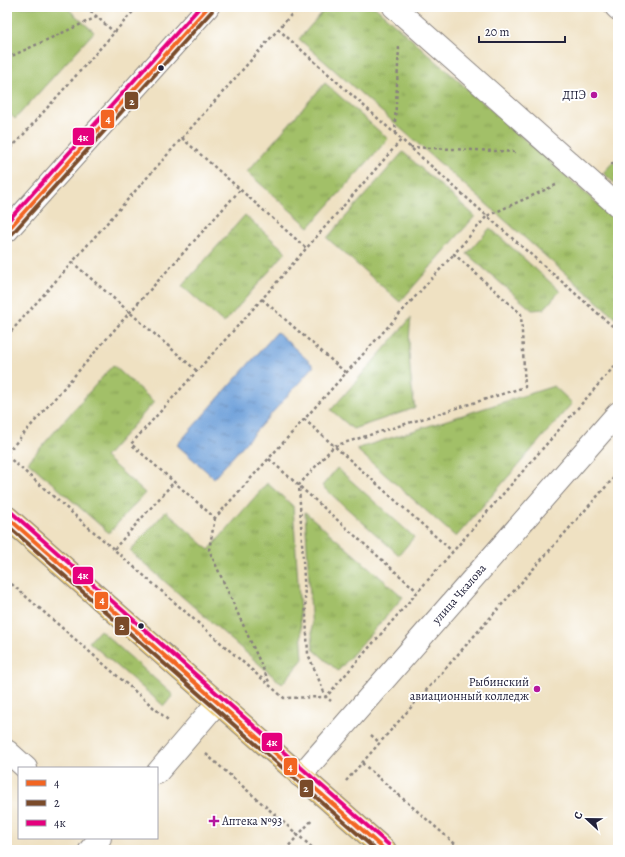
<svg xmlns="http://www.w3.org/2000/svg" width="625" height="857" font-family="Alegreya,serif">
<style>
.grass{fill:url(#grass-tufts);stroke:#627151}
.green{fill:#a2c067;stroke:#627151}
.water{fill:url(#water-ripples);stroke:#48628a}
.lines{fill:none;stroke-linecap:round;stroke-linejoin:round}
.minor-casing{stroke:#88827e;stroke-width:24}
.major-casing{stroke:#88827e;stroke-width:24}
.path{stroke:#88827e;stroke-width:2.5;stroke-dasharray:3 3;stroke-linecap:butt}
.minor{stroke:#fff;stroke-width:22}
.major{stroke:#eac669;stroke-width:22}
.bus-1-casing{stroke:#fff;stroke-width:7}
.bus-2-casing{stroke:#fff;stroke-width:7}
.bus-3-casing{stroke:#fff;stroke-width:7}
.bus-1{stroke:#f26522;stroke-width:4}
.bus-2{stroke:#7a4b2a;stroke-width:4}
.bus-3{stroke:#e5007d;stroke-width:4}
.bus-dot{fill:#22223b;stroke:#fff;stroke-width:1.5}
.poi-dot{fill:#b5179e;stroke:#fff;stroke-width:1.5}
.labels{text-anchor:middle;stroke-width:4;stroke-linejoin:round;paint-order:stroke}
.poi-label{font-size:12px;fill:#22223b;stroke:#fff;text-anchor:end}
.street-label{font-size:12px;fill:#22223b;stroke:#fff}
.line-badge{stroke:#fff;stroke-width:1.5}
.badge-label{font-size:11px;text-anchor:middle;font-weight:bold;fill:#fff}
</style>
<defs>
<pattern id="grass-tufts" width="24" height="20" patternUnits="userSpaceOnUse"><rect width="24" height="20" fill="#a2c067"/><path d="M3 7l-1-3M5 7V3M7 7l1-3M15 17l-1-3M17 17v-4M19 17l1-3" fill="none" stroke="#849c56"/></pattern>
<pattern id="water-ripples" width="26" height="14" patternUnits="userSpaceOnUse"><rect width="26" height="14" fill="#6fa1da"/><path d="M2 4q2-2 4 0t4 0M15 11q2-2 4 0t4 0" fill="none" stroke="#5b83b2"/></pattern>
</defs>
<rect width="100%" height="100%" fill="#fff"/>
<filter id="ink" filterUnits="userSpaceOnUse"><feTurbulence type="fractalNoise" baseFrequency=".025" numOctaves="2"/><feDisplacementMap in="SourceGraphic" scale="8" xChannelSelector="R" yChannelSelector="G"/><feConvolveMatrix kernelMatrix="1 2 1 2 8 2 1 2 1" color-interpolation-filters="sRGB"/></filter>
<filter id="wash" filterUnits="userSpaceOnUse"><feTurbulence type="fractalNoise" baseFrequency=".012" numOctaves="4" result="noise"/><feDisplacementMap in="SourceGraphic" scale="16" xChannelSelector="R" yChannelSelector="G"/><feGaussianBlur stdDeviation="0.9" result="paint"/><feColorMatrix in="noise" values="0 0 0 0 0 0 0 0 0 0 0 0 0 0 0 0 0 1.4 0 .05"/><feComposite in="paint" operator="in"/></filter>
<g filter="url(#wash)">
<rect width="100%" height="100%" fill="#efe1c2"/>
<g class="grass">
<path d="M327,7H375L618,222V320L299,39Z"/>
<path d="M325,83L388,139L309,227L247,172Z"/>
<path d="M403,152L475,216L400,302L327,238Z"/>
<path d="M618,157V186L603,173Z"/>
<path d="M245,215L286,252L224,323L182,286Z"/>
<path d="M490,228L560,291L544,309L532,310L467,254Z"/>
<path d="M411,318C407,348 410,378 415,408L353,429L331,410Z"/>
<path d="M113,365L154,402L105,457L145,493L109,533L28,462Z"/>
<path d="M554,386L572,403L456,537L356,449Z"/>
<path d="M337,468L414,537L399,555L322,486Z"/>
<path d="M267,483L293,506L303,659L282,684L130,551L166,511L209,550Z"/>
<path d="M305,512L403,597L338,671L313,649Z"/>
<path d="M100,630L173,695L164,706L89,642Z"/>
</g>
<path class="green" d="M7,7H66L94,32L15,119L7,111Z"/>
<path class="water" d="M277,332L314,366L214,478L177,445Z"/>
</g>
<g filter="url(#ink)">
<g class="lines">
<g class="minor-casing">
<g id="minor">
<path d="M394,7L618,206"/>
<path d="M616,7L618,9"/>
<path d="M7,231L208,7"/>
<path d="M7,751L26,768"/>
<path d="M157,773L217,703"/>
<path d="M300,776L618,413"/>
<path d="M90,850L100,838"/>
</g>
</g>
<g class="major-casing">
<path id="major" d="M7,517L385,850"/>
</g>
<g class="path">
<path d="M86,7L114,32"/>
<path d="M278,29L487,216L454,254L521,314L525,387L334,446L299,485L308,654L326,697L331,701"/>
<path d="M7,58L97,17"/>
<path d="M396,134L395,123L399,47"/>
<path d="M182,138L306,248"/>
<path d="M7,139L14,145"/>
<path d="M410,147L517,152"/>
<path d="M7,153L137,7"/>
<path d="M611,164H618"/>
<path d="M556,185L487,216L618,331"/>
<path d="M72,262L197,371"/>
<path d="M262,299L346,373L215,518L131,444L262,299L402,139"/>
<path d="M7,336L298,7"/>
<path d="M346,373L454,254"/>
<path d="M304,419L452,551"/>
<path d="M7,453L130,312L240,190"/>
<path d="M7,456L284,698L326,697L618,362"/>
<path d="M269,459L417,591"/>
<path d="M215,518L209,550L270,684"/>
<path d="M114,549L174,482"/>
<path d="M7,580L168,720"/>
<path d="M371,735L380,743"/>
<path d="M206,754L315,850"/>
<path d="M362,763L462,850"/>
<path d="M346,781L618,473"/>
<path d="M285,850L312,820"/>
</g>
<use href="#minor" class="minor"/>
<use href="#major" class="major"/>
<g class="bus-1-casing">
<g id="bus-1">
<path d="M7,231L208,7"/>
<path d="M7,517L385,850"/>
</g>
</g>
<g class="bus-2-casing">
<g id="bus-2">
<path d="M11,235L212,11"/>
<path d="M7,525L376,850"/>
</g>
</g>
<g class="bus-3-casing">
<g id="bus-3">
<path d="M7,222L200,7"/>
<path d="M11,512L389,845"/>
</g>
</g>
<use href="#bus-1" class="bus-1"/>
<use href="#bus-2" class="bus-2"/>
<use href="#bus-3" class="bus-3"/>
</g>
</g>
<g class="bus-dot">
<circle cx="161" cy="68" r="3.5"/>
<circle cx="141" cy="626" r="3.5"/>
</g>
<g class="poi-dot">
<circle cx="594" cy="95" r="4"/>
<circle cx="537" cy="689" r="4"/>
<path d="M212 815h4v4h4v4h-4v4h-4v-4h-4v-4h4z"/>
</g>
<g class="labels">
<g class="poi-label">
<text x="586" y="99">ДПЭ</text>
<text x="529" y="686">Рыбинский<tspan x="529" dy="14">авиационный колледж</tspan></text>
<text x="222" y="825" text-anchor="start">Аптека №93</text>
</g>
<g class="street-label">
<text transform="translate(459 594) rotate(-49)" y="4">улица Чкалова</text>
</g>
</g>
<g class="line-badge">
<rect x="124" y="91" width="15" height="19" rx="4" fill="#7a4b2a"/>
<rect x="100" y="109" width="15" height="20" rx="4" fill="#f26522"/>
<rect x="72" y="127" width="23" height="19" rx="4" fill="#e5007d"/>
<rect x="72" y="566" width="22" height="19" rx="4" fill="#e5007d"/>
<rect x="94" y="591" width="15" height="19" rx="4" fill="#f26522"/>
<rect x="114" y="616" width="16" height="20" rx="4" fill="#7a4b2a"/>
<rect x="261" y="732" width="22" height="20" rx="4" fill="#e5007d"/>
<rect x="283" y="757" width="15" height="19" rx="4" fill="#f26522"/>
<rect x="299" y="779" width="15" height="19" rx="4" fill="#7a4b2a"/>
</g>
<g class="badge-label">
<text x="132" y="105">2</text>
<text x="108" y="123">4</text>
<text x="83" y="141">4к</text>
<text x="83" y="579">4к</text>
<text x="102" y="604">4</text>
<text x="122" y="630">2</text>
<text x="272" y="746">4к</text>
<text x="290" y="771">4</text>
<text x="306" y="792">2</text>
</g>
<rect width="625" height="857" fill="none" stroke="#fff" stroke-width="24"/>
<rect x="18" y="767" width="140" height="72" fill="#ffffff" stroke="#a7a7b1"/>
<rect x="26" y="780" width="20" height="6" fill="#f26522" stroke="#a7a7b1"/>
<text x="54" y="787" font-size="12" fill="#22223b">4</text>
<rect x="26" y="800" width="20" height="6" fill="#7a4b2a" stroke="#a7a7b1"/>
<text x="54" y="807" font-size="12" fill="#22223b">2</text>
<rect x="26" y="820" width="20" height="6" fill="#e5007d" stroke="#a7a7b1"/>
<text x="54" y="827" font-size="12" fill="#22223b">4к</text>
<g transform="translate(587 819) rotate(292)" stroke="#ffffff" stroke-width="3" paint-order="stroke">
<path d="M0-3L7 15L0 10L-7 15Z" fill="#22223b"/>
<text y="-6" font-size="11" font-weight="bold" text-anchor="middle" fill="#22223b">С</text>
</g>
<path d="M479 36v6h86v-6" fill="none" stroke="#22223b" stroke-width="2"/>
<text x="485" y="36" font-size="12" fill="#22223b" stroke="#ffffff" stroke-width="3" paint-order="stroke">20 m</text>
</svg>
